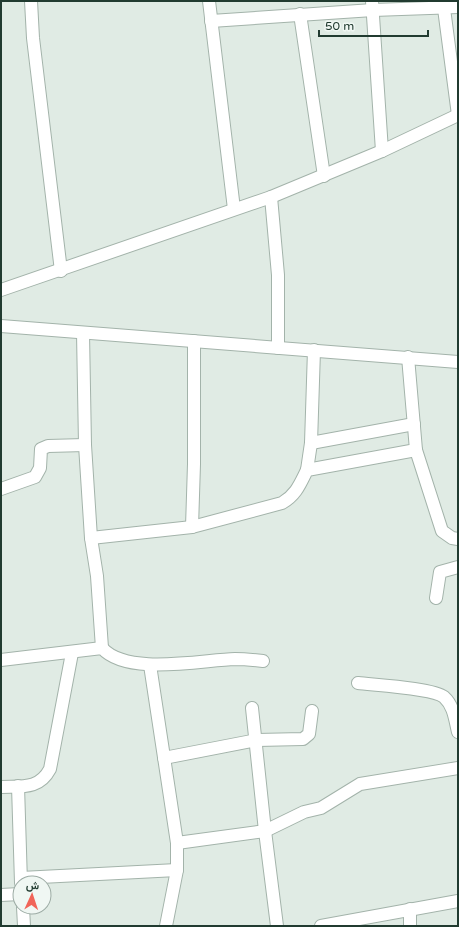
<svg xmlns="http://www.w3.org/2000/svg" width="459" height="927" font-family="'Varela Round',Vazirmatn,sans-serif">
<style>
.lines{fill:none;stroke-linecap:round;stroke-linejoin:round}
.minor-casing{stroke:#a3b3aa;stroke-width:14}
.minor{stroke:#fff;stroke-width:12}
</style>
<rect width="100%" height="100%" fill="#e0ebe4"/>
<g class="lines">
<g class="minor-casing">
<g id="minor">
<path d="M31,1L33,38L61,271"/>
<path d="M209,1L234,209"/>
<path d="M372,1L382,151"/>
<path d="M443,1L458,115"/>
<path d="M300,14L324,176"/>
<path d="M211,21L373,10L458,7"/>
<path d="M271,197L278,275V348"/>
<path d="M1,290L271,197L382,151L458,115"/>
<path d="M1,326L458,362"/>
<path d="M83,333L85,445L91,538L97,576L102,648"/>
<path d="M311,443L414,424"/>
<path d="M416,450L442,531L452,538L458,539"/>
<path d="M307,470L311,443L314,350"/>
<path d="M1,489L35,477L40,468L41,449L48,446L85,445"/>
<path d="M192,527L194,464V341"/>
<path d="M91,538L192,527L282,503C296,495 300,484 307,470L416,450L408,357"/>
<path d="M436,598L440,572L458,567"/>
<path d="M1,660L102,648C127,676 201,660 235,659C244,659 254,660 263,661"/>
<path d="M150,665L177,843V870L166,926"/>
<path d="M358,683C374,685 433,688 444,697C454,706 455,720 458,732"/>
<path d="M252,708L265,831L277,926"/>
<path d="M164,758L257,740L303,739L309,734L312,711"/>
<path d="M18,786L21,883"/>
<path d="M1,787C21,786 39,790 50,769L72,653"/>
<path d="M177,843L265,831L304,812L321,808L360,784L458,768"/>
<path d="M21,878L177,870"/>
<path d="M1,895L20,894"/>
<path d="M23,907L24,926"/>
<path d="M410,909V926"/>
<path d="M321,926L458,901"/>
</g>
</g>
<use href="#minor" class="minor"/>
</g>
<rect width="459" height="927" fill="none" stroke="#213b30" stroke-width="4"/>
<g transform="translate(32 895) rotate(3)"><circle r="19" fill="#f0f7f3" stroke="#9daca5"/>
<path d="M0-3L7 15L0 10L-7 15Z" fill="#f16458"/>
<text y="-6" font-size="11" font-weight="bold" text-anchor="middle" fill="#213b30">ش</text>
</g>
<path d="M319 30v6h109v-6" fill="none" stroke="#213b30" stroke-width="2"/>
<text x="325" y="30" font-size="12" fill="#213b30" stroke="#f0f7f3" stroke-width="3" paint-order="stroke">50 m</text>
</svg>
